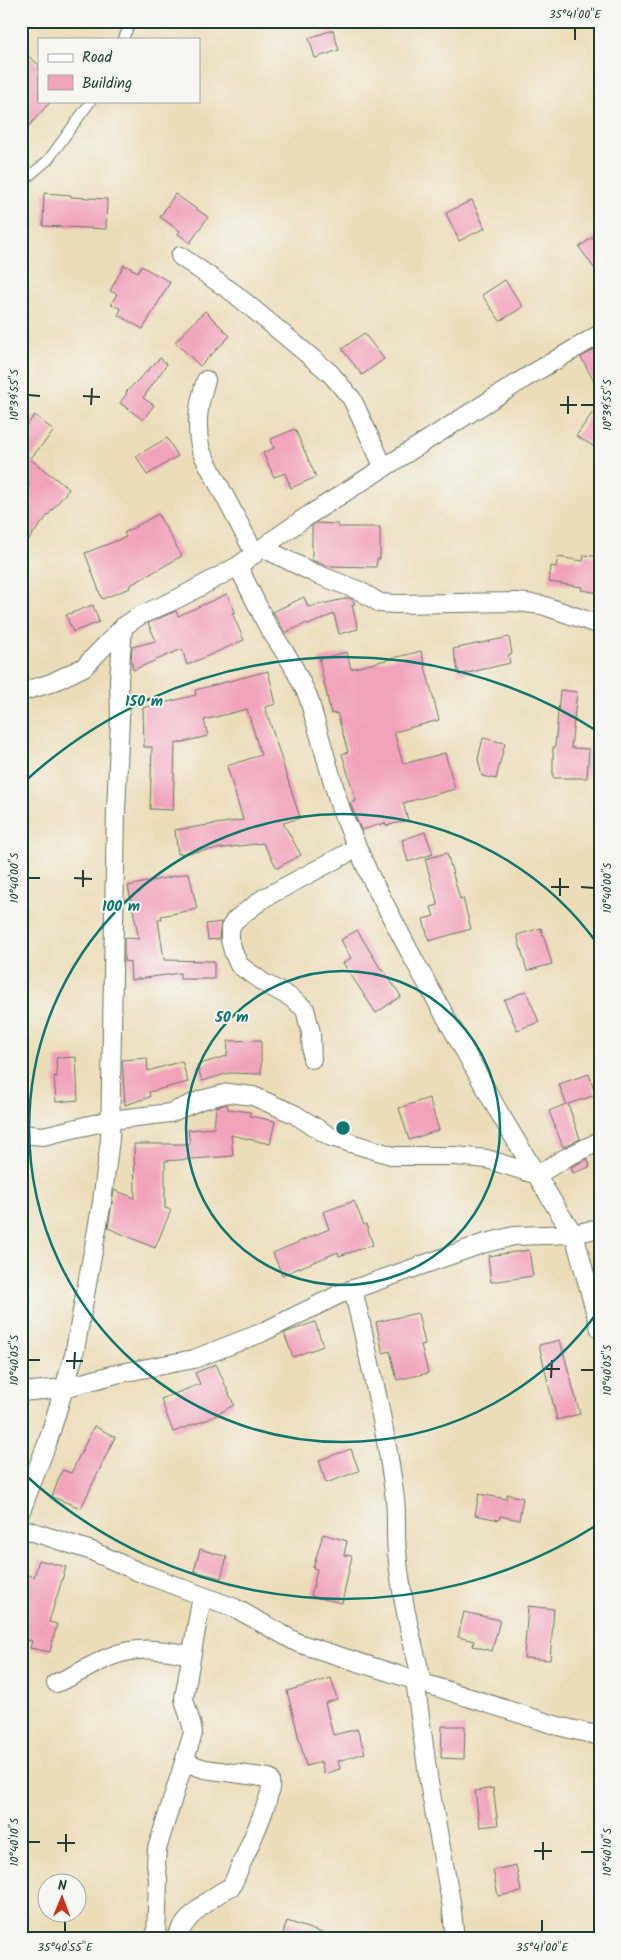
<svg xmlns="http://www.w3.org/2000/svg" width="621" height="1960" font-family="Kalam,sans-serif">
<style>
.building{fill:#f2a3bc}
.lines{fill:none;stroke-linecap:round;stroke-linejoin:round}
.service-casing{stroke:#677563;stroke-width:11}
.minor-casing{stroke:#677563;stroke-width:20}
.service{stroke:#fff;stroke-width:9}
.minor{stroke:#fff;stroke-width:18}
.ticks{fill:none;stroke:#1f3d34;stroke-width:2}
.ring{fill:none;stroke:#0f766e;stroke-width:2.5}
.centre{fill:#0f766e;stroke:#f6f6f2;stroke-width:2.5}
.ring-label{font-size:15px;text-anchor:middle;font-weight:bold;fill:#0f766e;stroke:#f6f6f2;stroke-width:4;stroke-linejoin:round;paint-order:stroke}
.neatline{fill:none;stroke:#1f3d34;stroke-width:2}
.ticks-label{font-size:12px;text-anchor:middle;fill:#1f3d34}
</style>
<rect width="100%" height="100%" fill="#f6f6f2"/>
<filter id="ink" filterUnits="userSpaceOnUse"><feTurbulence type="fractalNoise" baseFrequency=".02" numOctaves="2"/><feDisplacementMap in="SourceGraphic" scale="10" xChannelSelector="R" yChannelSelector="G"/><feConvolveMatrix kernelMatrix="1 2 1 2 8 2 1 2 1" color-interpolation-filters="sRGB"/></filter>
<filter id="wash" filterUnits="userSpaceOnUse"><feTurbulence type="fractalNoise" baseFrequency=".0096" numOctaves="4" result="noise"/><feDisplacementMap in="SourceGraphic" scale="20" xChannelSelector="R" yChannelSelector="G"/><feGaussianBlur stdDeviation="1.12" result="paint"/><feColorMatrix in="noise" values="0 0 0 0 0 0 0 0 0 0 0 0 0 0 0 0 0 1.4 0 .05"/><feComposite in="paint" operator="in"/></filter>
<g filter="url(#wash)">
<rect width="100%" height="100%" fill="#ecddb9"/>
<g id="blocks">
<g class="building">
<path d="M333,30L339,50L315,58L309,38Z"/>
<path d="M21,50L39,65V101H51L21,135Z"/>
<path d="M44,193L71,195V197L107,199L106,229L43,226Z"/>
<path d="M175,194L208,217L190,243L178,234L180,231L160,217Z"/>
<path d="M472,200L485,228L459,241L446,213Z"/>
<path d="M600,232V276L579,247Z"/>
<path d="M124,265L138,272L141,266L170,282L143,329L118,315L121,309L111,304L117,294L110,291Z"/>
<path d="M505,280L523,307L500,321L482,295Z"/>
<path d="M205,311L230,336L200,366L175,342Z"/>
<path d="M364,333L384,359L362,375L342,349Z"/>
<path d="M600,346V393L581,357Z"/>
<path d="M160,358L167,364L143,398L154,405L143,420L120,403L127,393L126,392Z"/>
<path d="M600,402V450L576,436Z"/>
<path d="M35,415L54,431L30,459L69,489L21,549V490L27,489L29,484L28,480L21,477V432Z"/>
<path d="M295,429L316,477L291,488L285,473L274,477L263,453L274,448L271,439Z"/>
<path d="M167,438L178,456L147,475L136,456Z"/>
<path d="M158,514L182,556L129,586L130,588L102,599L85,553L126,537L124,533Z"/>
<path d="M316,523L338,524V527H380V559H377L376,567L326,566L312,560V526Z"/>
<path d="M584,555L600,557V593L581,590L582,587L549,582L551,566L556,567L558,557L583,561Z"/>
<path d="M227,594L235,612L232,613L244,640L187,665L182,649L133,670L131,661L132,647L156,641L148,623L176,611L178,616Z"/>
<path d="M304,597L308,607L349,598L353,600L355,604L352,605L358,629L339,634L334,614L308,625L307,623L285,633L273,612Z"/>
<path d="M93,605L99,622L73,632L66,615Z"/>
<path d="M509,637L512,654L508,655L510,663L459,675L453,649Z"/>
<path d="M421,651L439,720L394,732L403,764L445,753L455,789L403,803L408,820L386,826L385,823L361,830L350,803L356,801L342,754L348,752L337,713L331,714L319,659L347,652L351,669Z"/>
<path d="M268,671L276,704L265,707L300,818L283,823L301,855L277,868L263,843L178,854L175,830L243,820L227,766L261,755L247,709L204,720L208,736L175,744L173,810L150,809L152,747H144L143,708L196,695L195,690Z"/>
<path d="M560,690L577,692L571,748L589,749L587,778H553V747H555Z"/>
<path d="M483,738L505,743L496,779L482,776L478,759Z"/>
<path d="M425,832L433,854L408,862L402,840Z"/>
<path d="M447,853L460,899L463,898L471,929L429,941L423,919L434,916L431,907L438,905L425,859Z"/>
<path d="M189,873L197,909L161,916L162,919H158L164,960L214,961V979H180V973L131,980L130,962L124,961V938L139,939L128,886Z"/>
<path d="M221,922L219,939L208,940L206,924Z"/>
<path d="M541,928L552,964L527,971L517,935Z"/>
<path d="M357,930L382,971L383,970L401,996L376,1013L343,963L351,958L341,940Z"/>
<path d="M526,991L539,1022L517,1030L504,1000Z"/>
<path d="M261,1040V1074L229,1073L202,1081L197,1065L227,1056L228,1041Z"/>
<path d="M76,1057L78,1100L56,1102L54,1076L57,1077L56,1058Z"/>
<path d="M147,1058L148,1071L182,1061L188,1082L149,1092L150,1097L125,1105L122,1060Z"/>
<path d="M589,1074L596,1095L568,1104L580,1139L563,1147L549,1111L566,1104L559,1084Z"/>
<path d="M429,1098L439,1130L409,1140L399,1108Z"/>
<path d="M227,1104L228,1109L250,1112V1116L275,1121L270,1144L231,1135L233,1156L165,1161V1208L171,1210L155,1248L108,1228L114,1190L135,1198L134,1144H190L188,1130L214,1128L216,1107Z"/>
<path d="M588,1159L590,1167L573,1173L571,1167Z"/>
<path d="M354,1201L364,1225L366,1224L373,1245L339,1256L338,1252L282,1275L273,1253L329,1229L323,1212Z"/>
<path d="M529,1250L533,1276L491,1282L488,1256Z"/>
<path d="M418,1313L425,1344L421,1345L428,1373L397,1380L390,1351L383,1353L376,1322Z"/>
<path d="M315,1322L323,1346L293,1357L284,1333Z"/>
<path d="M560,1340L580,1414L557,1420L539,1345Z"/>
<path d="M216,1364L234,1405L209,1419L173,1432L161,1399L200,1384L195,1373Z"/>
<path d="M94,1426L115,1437L81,1508L52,1497L62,1470L71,1473Z"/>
<path d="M351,1449L359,1471L326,1483L319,1460Z"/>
<path d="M479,1494L507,1499V1494L523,1498L519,1520L500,1516L499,1520L475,1515Z"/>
<path d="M323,1534L347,1541L344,1555L352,1556L342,1603L311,1596L317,1569L313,1568Z"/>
<path d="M200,1549L227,1557L221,1578L194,1571Z"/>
<path d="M39,1560L66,1567L49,1622L57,1624L50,1652L30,1648L32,1641L21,1639V1573L34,1577Z"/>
<path d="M528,1606L554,1609L550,1660L524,1658Z"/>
<path d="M464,1612L500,1620L492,1651L473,1646L474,1641L458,1637Z"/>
<path d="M331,1678L337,1699L325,1703L333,1735L357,1729L365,1753L338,1761L340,1769L324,1774L321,1762L306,1766L287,1691Z"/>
<path d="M442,1726H465L464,1759L441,1758Z"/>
<path d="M493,1788L498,1825L480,1827L475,1791Z"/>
<path d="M516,1865L521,1892L498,1896L493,1870Z"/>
<path d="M287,1921L331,1936V1939H281Z"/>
</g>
</g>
</g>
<g filter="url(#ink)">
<use href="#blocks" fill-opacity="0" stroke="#677563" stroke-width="1"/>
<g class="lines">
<g class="service-casing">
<g id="service">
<path d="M123,39L132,21"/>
<path d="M21,183L48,160L91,101"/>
<path d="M21,483L23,484"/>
</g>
</g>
<g class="minor-casing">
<g id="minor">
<path d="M180,256L235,294L330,373L352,399L384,468"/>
<path d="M206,380C198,405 195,426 201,451L255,554"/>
<path d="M263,548L314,573L360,591L380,603L395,604L517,602L542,605L600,625"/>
<path d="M238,566L267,625L291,662L308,696L341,810L370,876L415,962L497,1109L560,1214L574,1234L600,1329"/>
<path d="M21,692L51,683L84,667L123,627L139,616L179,598L238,566L273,540L309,515L530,375L600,334"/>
<path d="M312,1059L311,1033L305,1009L290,997L264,983L239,965L234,954L230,940V928L235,920L264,898L357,848"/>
<path d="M21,1134L43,1136L111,1120L170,1113L201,1100L228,1093L253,1096L294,1114L331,1137L394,1156H455L487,1159L537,1175L567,1157L600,1141"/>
<path d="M353,1289C369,1358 386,1428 395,1499C397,1516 395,1534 397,1552C401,1597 411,1640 423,1683"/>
<path d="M21,1392L64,1388L116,1374L194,1359L261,1333L340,1294L482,1244L514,1236L574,1234L600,1228"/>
<path d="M21,1511L48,1441L74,1355L102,1202L110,1139L116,811L120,719L119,680L123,627"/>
<path d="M21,1528L92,1551L139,1572L235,1608L298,1643L558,1726L600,1736"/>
<path d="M415,1680L429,1783L451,1902L455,1939"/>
<path d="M56,1683C75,1676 91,1665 109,1657C136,1646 163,1649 190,1655"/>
<path d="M156,1939L158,1879L156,1864L157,1849L193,1733C192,1721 186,1710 184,1698L202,1596"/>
<path d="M175,1939C187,1916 209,1898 232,1886C238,1868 278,1791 269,1778L205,1769L184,1762"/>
</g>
</g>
<use href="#service" class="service"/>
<use href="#minor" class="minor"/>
</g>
</g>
<path class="ticks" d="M575,40V28M28,395L40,396M83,396L100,397M91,405L92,388M560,405H577M581,405H594M568,414V396M28,878H40M74,878L92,879M83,887V870M551,887H569M581,887L594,888M560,896V878M28,1360H40M66,1361H83M74,1369L75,1352M543,1369H560M581,1370H594M551,1378L552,1360M28,1842H40M57,1843H75M534,1851H552M66,1852V1834M581,1852H594M543,1860V1842M65,1932V1920M542,1932V1920"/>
<g class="ring">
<circle cx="343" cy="1128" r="157"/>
<path d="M599 1310A314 314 0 1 1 599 946"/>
<path d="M600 1523A471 471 0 0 1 22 1472M22 784A471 471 0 0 1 600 733"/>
</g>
<circle cx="343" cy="1128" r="8" class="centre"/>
<g class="ring-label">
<text x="144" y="706">150 m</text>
<text x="121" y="911">100 m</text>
<text x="232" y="1022">50 m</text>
</g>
<rect width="621" height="1960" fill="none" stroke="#f6f6f2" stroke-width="55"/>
<rect x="38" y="38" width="162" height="65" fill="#f6f6f2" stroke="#a0aca6"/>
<rect x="48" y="54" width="25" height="8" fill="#ffffff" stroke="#a0aca6"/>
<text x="82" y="62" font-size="15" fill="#1f3d34">Road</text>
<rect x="48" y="75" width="25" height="15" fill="#f2a3bc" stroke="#a0aca6"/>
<text x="82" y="88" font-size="15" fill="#1f3d34">Building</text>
<g transform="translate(62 1898) rotate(1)"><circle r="24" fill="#f6f6f2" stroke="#a0aca6"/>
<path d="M0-4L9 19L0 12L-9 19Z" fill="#c8321e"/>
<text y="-8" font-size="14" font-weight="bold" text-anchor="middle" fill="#1f3d34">N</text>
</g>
<rect x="28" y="28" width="566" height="1904" class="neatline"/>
<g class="ticks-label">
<text x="575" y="18">35°41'00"E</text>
<text transform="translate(14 395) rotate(-90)" y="4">10°39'55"S</text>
<text transform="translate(607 405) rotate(-90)" y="4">10°39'55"S</text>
<text transform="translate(14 878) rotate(-90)" y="4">10°40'00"S</text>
<text transform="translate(607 888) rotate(-90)" y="4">10°40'00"S</text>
<text transform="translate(14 1360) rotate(-90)" y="4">10°40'05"S</text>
<text transform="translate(607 1370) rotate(-90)" y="4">10°40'05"S</text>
<text transform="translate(14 1842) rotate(-90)" y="4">10°40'10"S</text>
<text transform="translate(607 1852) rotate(-90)" y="4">10°40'10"S</text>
<text x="65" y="1951">35°40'55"E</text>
<text x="542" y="1951">35°41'00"E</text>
</g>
</svg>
